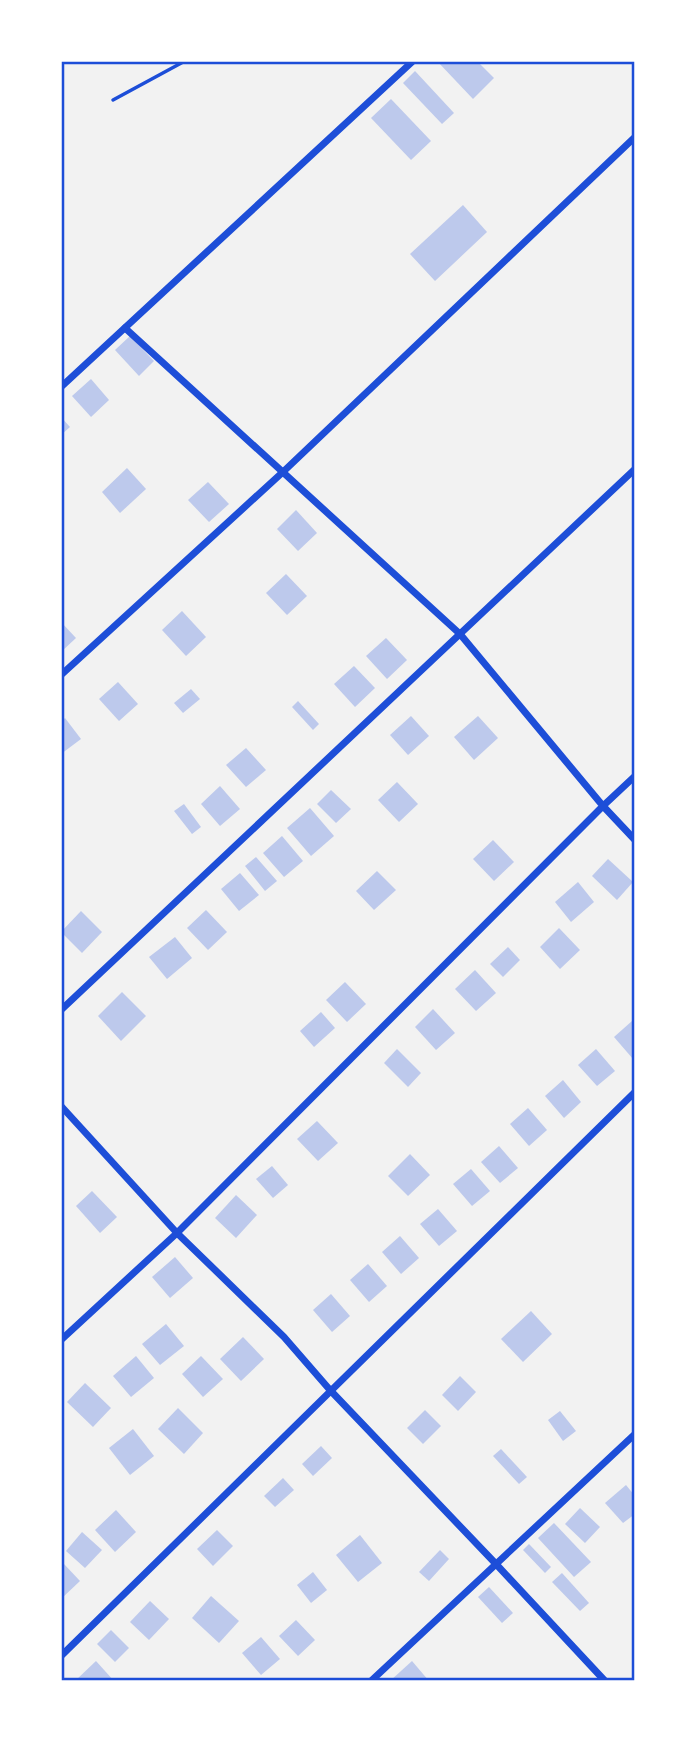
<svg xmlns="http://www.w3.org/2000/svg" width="696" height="1742" font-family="Barlow,sans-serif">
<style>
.building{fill:#bdc9ec}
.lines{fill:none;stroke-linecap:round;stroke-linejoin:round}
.service{stroke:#1d4ed8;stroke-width:3.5}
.minor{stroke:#1d4ed8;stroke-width:7}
.neatline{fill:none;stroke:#1d4ed8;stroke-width:2.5}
</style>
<rect width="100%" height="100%" fill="#f2f2f2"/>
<g class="building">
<path d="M437,61H477L494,78L473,99Z"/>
<path d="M415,71L454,113L442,124L403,83Z"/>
<path d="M391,99L431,141L411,160L371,118Z"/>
<path d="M463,205L487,232L435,281L410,254Z"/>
<path d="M130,336L154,361L139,376L115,350Z"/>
<path d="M91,379L109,400L91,417L72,396Z"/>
<path d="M61,417L70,427L61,435Z"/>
<path d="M127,468L146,489L120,513L102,492Z"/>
<path d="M208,482L229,504L209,522L188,500Z"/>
<path d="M296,510L317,533L298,551L277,529Z"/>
<path d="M286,574L307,596L287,615L266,593Z"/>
<path d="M182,611L206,637L186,656L162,630Z"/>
<path d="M61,622L76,638L61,652Z"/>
<path d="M386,638L407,660L387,679L366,656Z"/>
<path d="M354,666L375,688L355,707L334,684Z"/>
<path d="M118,682L138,704L119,721L99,699Z"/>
<path d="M191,689L200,699L183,713L174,703Z"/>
<path d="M298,701L319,724L313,730L292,707Z"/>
<path d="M411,716L429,736L408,755L390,735Z"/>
<path d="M478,716L498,738L474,760L454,737Z"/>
<path d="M65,718L81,739L61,754V722Z"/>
<path d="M246,748L266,770L246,787L226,765Z"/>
<path d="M397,782L418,804L399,822L378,800Z"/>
<path d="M220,786L240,809L220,826L201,804Z"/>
<path d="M331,790L351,809L336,823L317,804Z"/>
<path d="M184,804L201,827L192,834L174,811Z"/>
<path d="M310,808L334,836L311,856L287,828Z"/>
<path d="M282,836L303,861L284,877L263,853Z"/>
<path d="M493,840L514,862L494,881L473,859Z"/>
<path d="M256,857L277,881L265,891L245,866Z"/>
<path d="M608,859L633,882L617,900L592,876Z"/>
<path d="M377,871L396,890L374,910L356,891Z"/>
<path d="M240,873L259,895L239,911L221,889Z"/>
<path d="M578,882L594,902L571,922L555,902Z"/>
<path d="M206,910L227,932L208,950L187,928Z"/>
<path d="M81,911L102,932L82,953L61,932Z"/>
<path d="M559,928L580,950L560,969L540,947Z"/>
<path d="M175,937L192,958L167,979L149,957Z"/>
<path d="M508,947L520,960L503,977L490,964Z"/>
<path d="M475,970L496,993L476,1011L455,989Z"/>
<path d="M345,982L366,1004L347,1022L326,1000Z"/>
<path d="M122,992L146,1016L121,1041L98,1016Z"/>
<path d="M433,1009L455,1033L436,1050L415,1027Z"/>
<path d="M321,1012L335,1028L314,1047L300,1031Z"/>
<path d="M632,1021L635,1024V1057L633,1059L614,1037Z"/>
<path d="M397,1049L421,1073L408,1087L384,1063Z"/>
<path d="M596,1049L615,1071L597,1086L578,1065Z"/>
<path d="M563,1080L581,1102L564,1118L545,1096Z"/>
<path d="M528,1108L547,1130L529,1146L510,1124Z"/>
<path d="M317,1121L338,1143L318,1161L297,1139Z"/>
<path d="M499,1146L518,1168L500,1183L481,1162Z"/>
<path d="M410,1154L430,1175L408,1196L388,1176Z"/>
<path d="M272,1166L288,1185L273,1198L256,1179Z"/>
<path d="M471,1169L490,1191L472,1206L453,1184Z"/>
<path d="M92,1191L117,1217L100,1233L76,1206Z"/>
<path d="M236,1195L257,1215L236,1238L215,1218Z"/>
<path d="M438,1209L457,1231L439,1246L420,1224Z"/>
<path d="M400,1236L419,1258L401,1274L382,1252Z"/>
<path d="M175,1257L193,1278L170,1298L152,1277Z"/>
<path d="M368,1264L387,1286L369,1302L350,1280Z"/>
<path d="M331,1294L350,1316L332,1332L313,1310Z"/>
<path d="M531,1311L552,1334L523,1362L501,1339Z"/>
<path d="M166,1324L184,1346L160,1365L142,1344Z"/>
<path d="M243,1337L264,1359L241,1381L220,1359Z"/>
<path d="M136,1356L154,1378L131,1397L113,1376Z"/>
<path d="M201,1356L223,1379L203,1397L182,1374Z"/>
<path d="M460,1376L476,1392L458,1411L442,1395Z"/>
<path d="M85,1383L111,1408L93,1427L67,1402Z"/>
<path d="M178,1408L203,1433L184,1454L158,1429Z"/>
<path d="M425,1410L441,1426L423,1444L407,1428Z"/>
<path d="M560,1411L576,1431L563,1441L548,1420Z"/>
<path d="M133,1429L154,1456L130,1475L109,1448Z"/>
<path d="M321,1446L332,1458L313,1476L302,1464Z"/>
<path d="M501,1449L527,1477L519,1484L493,1456Z"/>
<path d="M283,1478L294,1490L275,1507L264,1496Z"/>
<path d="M626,1485L635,1496V1514L623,1523L605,1503Z"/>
<path d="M580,1508L600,1527L585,1543L565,1524Z"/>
<path d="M116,1510L136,1532L115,1552L95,1530Z"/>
<path d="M554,1523L591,1562L574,1577L538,1538Z"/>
<path d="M217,1530L233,1546L213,1566L197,1549Z"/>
<path d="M82,1532L102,1550L85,1568L66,1551Z"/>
<path d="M360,1535L382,1563L358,1582L336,1555Z"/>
<path d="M529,1544L551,1567L545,1573L523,1550Z"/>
<path d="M440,1550L449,1559L429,1581L419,1572Z"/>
<path d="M64,1564L80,1581L61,1599V1567Z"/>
<path d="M313,1572L327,1590L311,1603L297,1585Z"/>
<path d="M562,1573L589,1603L580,1611L552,1582Z"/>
<path d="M489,1587L513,1613L502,1623L478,1597Z"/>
<path d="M211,1596L239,1621L219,1643L192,1618Z"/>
<path d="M150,1601L169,1619L149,1640L130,1622Z"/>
<path d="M296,1620L315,1640L298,1656L279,1636Z"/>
<path d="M111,1630L129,1648L115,1662L97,1644Z"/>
<path d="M261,1637L280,1659L261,1675L242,1653Z"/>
<path d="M96,1661L114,1681H75Z"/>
<path d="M412,1661L429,1681H390Z"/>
</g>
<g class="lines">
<path class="service" d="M113,100L185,61"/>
<g class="minor">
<path d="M61,387L413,61"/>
<path d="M61,675L284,471L635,137"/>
<path d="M635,776L603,806L635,840"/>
<path d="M61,1010L635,469"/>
<path d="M61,1106L177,1233L284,1337L330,1390L496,1564L605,1681"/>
<path d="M61,1340L177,1233L603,806L460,634L125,328"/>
<path d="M61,1656L635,1092"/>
<path d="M371,1681L635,1434"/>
</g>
</g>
<rect width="696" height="1742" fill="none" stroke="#ffffff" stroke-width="126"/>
<rect x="63" y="63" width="570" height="1616" class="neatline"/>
</svg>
